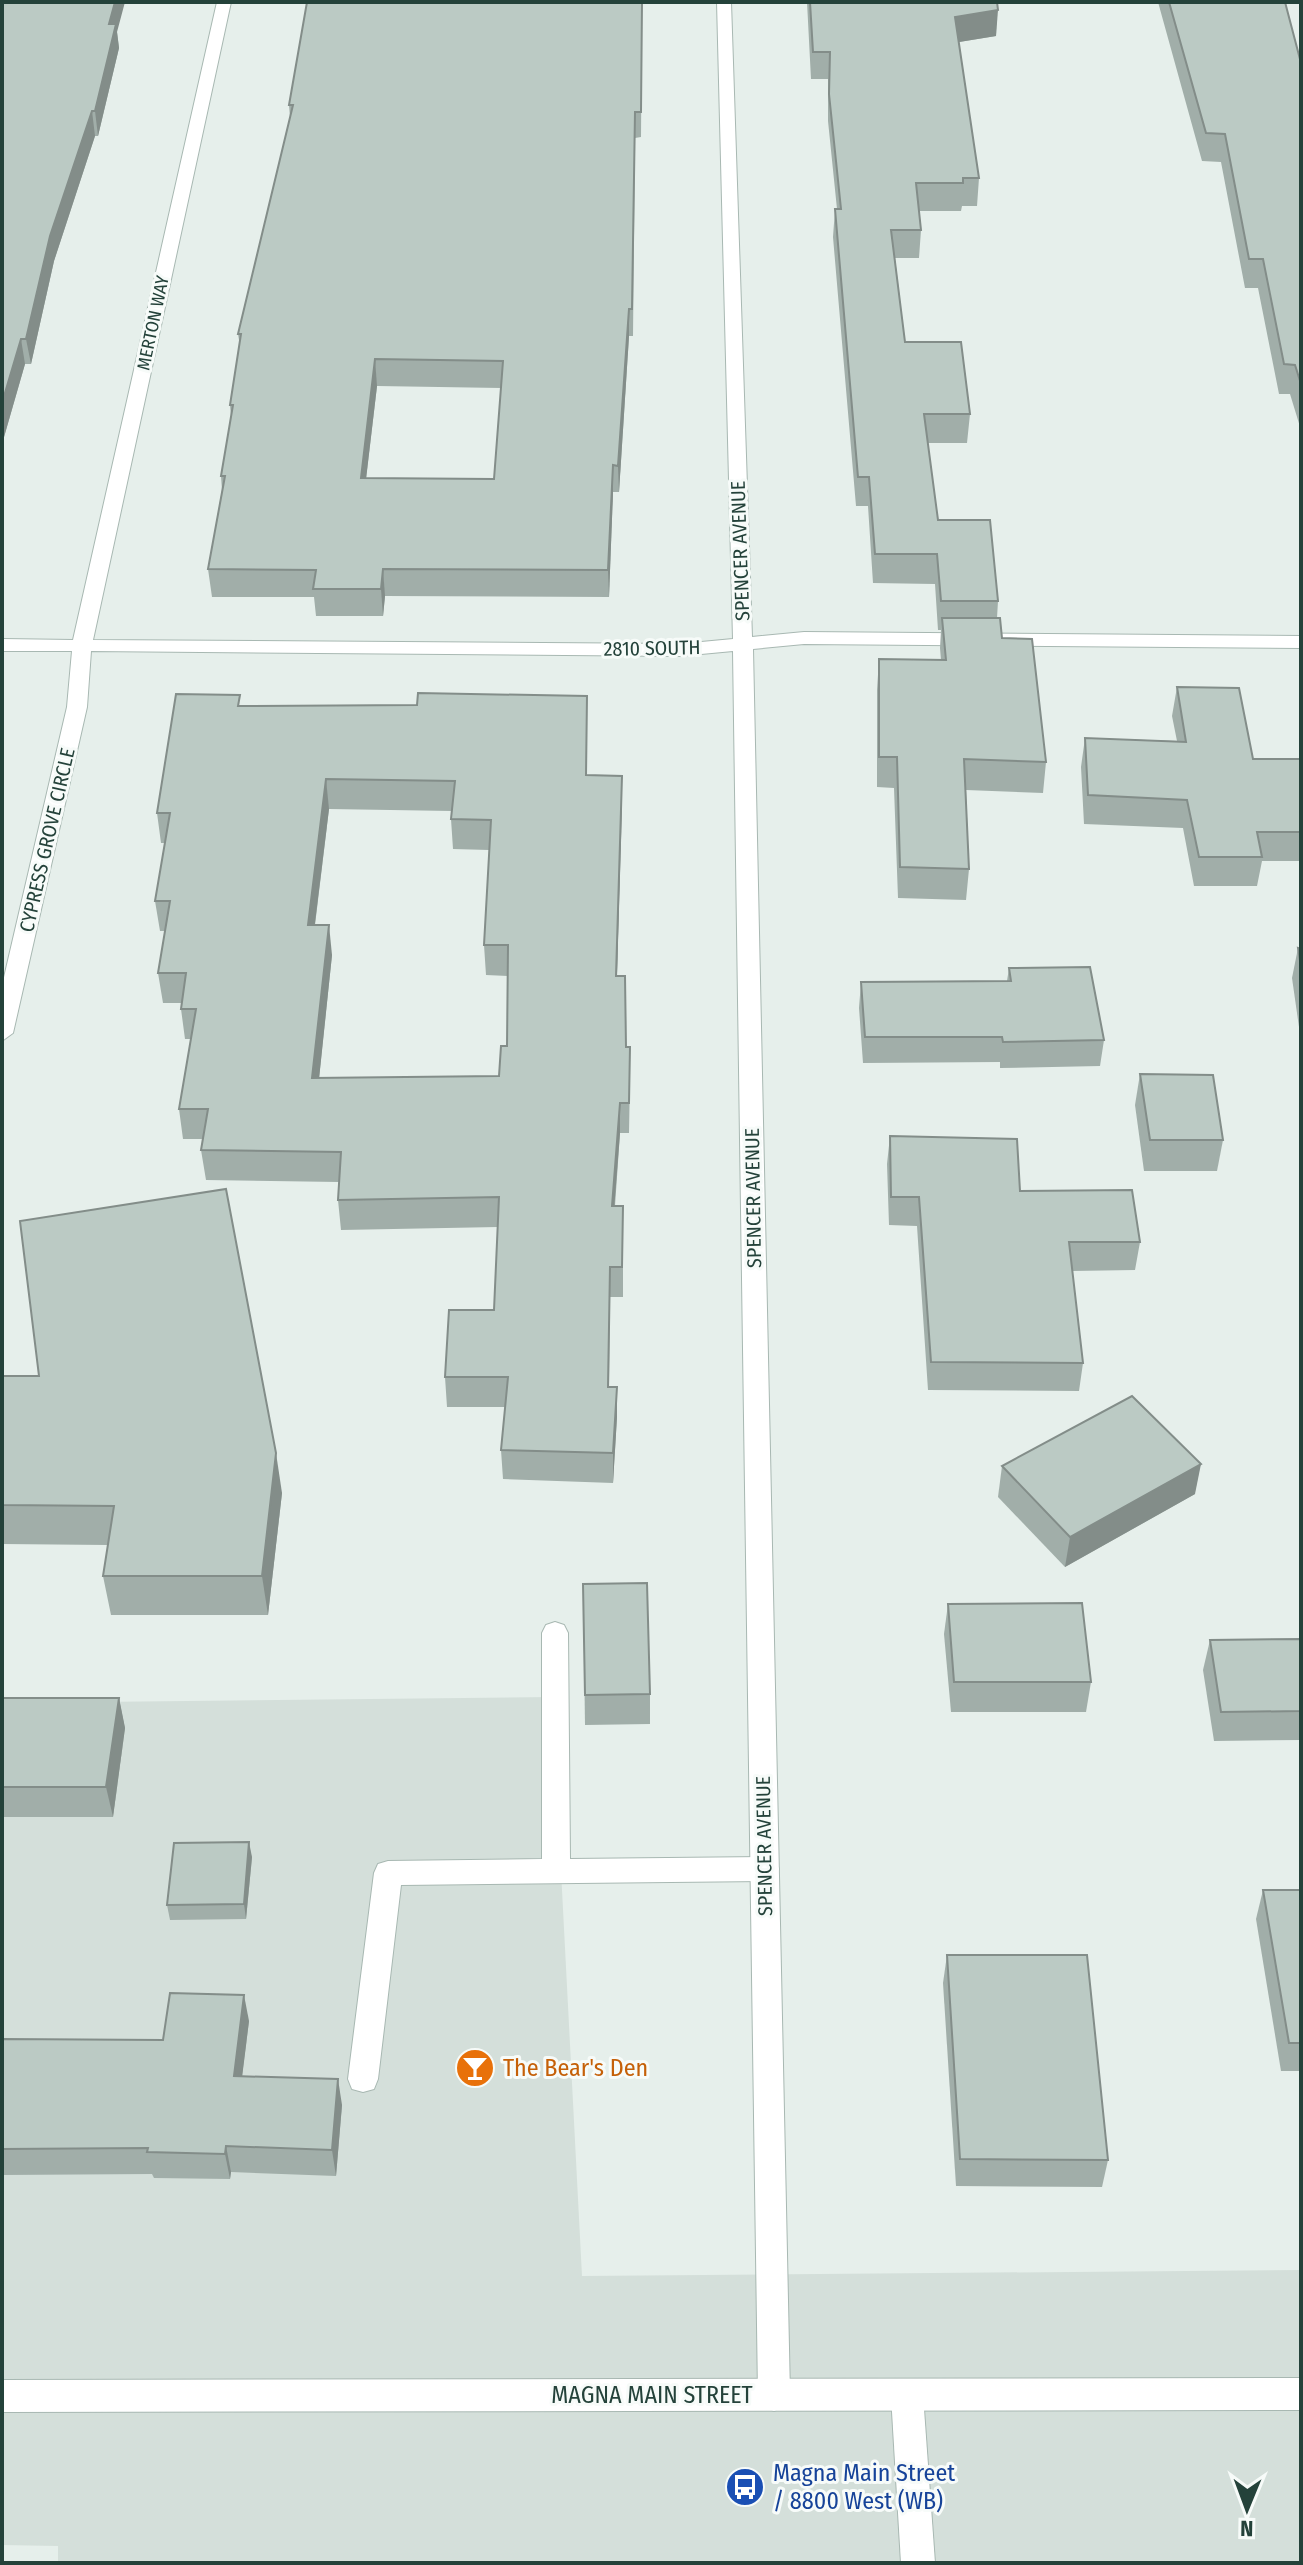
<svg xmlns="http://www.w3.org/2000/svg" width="1303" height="2565" font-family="'Fira Sans Condensed',sans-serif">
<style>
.built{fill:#d4dfda}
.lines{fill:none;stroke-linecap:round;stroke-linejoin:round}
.service-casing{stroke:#a8b8b2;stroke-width:2}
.minor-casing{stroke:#a8b8b2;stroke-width:2}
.tertiary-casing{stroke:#a8b8b2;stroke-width:2}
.service{fill:#fff;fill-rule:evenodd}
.minor{fill:#fff;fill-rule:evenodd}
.tertiary{fill:#fff;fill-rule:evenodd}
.wall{fill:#a1aea9;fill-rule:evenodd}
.shaded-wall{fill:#838d89}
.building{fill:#bbcac4;stroke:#838d89;stroke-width:2;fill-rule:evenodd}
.labels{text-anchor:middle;stroke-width:6;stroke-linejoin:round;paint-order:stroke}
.far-street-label{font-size:18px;fill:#24423a;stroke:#f7fbf9}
.street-label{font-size:20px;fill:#24423a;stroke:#f7fbf9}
.near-food-label{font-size:24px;fill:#c56008;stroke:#f7fbf9;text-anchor:start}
.near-street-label{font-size:24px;fill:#24423a;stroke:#f7fbf9}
.near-transit-label{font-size:24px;fill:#164399;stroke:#f7fbf9;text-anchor:start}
</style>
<rect width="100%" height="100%" fill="#e6efeb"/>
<path class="built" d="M552,1697L582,2276L1301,2270V2563H58V2546L2,2545V1703Z"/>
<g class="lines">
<g class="service-casing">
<path id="service" d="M555,1622L564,1625L568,1633L570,1859L765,1857L775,1860L779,1869L775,1878L765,1881L401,1885L378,2079L374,2089L363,2092L352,2089L348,2079L374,1873L378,1864L388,1861L542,1859V1633L546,1625Z"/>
</g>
<g class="minor-casing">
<g id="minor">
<path d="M217,2H231L93,640L680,644L733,639L717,2H731L752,637L804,632L1301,636V648L804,644L753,649L790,2395L785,2406L774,2411L763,2406L758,2395L733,651L680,656L91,651L87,707L13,1033L2,1041V986L67,707L72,651H2V639L73,640Z"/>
<path d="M907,2379L918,2384L923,2395L935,2563H901L891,2395L896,2384Z"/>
</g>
</g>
<g class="tertiary-casing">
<path id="tertiary" d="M1301,2378V2410L2,2412V2380Z"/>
</g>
<use href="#service" class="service"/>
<use href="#minor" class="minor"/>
<use href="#tertiary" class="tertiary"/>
</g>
<g class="wall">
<path d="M2,2L117,32L119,48L98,136H95L54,261L31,364H25L2,444Z"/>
<path d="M642,2L641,137L635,138L633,336H629L619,492H613L609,597L385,596L383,616H316L314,597H212L208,569L222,490L221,476L231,416L230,405L240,346L238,334L290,117L289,105ZM377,386L501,388L494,479L366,478Z"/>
<path d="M807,2H997L996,36L959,42L979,178L977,206H962L961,211H919L921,230L919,258H895L905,342L970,414L967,443H928L938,520L998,601L997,618L1002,638L1046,762L1043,793L966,790L969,869L966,900L898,898L894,788L877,787V690L879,659L941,660L940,648L941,630H938L935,584L873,583L868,506H856L833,237L835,209H837L828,121V79H811Z"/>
<path d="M1158,2H1285L1301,63V430L1290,394H1279L1258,288H1245L1221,162L1202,161Z"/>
<path d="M1177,687L1253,759H1301V861H1262L1257,886H1194L1183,828L1084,824L1081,767L1085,738L1177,741L1172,716Z"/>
<path d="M587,696V775L622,776L617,976L630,1077L629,1133H620L615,1206H623V1297H610L609,1387L617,1417L613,1483L503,1479L501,1450L505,1407H447L445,1377L494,1310L498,1227L341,1230L338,1200L339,1182L206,1180L201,1150L203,1139H183L179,1109L191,1039H185L181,1009L182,1003H163L158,973L165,931H160L155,901L165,843H161L157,813L241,706L417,705ZM329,809L452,811L451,819L453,849L489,850L484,945L486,975L508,976L507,1046L499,1076L319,1078L332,955L315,925Z"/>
<path d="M1298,948L1301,949V1027H1299L1292,978Z"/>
<path d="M1009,968L1104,1040L1100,1066L1000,1068V1062L863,1063L859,1008L861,982L1007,981Z"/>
<path d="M1140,1074L1223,1140L1217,1171H1144L1135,1105Z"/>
<path d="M890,1136L1140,1242L1135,1270L1072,1271L1083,1363L1079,1391L928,1390L917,1226L889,1225L887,1164Z"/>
<path d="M2,1376L282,1493L268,1615H111L103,1576L108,1545L2,1544Z"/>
<path d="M1002,1466L1195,1494L1065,1567L998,1497Z"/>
<path d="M583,1584L650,1694V1724L585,1725Z"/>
<path d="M948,1604L1091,1682L1086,1712H951L944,1634Z"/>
<path d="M1301,1639V1740L1214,1741L1203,1670L1210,1640Z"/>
<path d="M2,1698H119L125,1728L113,1817H2Z"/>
<path d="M252,1857L246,1919L170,1920L167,1905Z"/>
<path d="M1263,1890H1301V2071H1281L1256,1919Z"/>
<path d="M947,1955L1108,2160L1102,2187L956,2186L943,1983Z"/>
<path d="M249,2021L242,2076L342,2105L336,2176L231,2172L230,2179L154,2178L152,2174L2,2175V2039L163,2040Z"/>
</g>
<g class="shaded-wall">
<path d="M115,2H125L117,32L119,48L98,136L95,111L109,24Z"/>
<path d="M998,10L996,36L953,43L955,17Z"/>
<path d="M92,111L95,136L54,261L31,364L26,339L50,236Z"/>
<path d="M629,309V336L619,492L618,466Z"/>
<path d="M21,339L25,364L2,444V403Z"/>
<path d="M375,359L377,386L363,505L361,478Z"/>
<path d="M613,465V492L609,597L608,570Z"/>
<path d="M383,569L385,596L383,616L381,589Z"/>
<path d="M622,776V806L616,1006V976Z"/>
<path d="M326,779L329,809L311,955L308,925Z"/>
<path d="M329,925L332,955L316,1108L312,1078Z"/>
<path d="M620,1103V1133L612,1236V1206Z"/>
<path d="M617,1387V1417L613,1483V1453Z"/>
<path d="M276,1453L282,1493L268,1615L262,1576Z"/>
<path d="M1201,1464L1195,1494L1065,1567L1070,1537Z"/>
<path d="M119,1698L125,1728L113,1817L106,1787Z"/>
<path d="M249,1842L252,1857L246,1919L244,1904Z"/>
<path d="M244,1995L249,2021L239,2102L234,2076Z"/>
<path d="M338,2079L342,2105L336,2176L332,2150Z"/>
<path d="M226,2146L231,2172L230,2179L225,2154Z"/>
</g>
<g class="building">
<path d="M2,2H115L109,24H116L95,111H92L50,236L26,339H21L2,403Z"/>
<path d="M307,2H642L641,112H635L632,309H629L618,466L613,465L608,570L383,569L381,589H313L316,570L208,569L225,476H221L233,405H230L241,334H238L293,105H289ZM375,359L503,361L494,479L361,478Z"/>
<path d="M810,2H997L998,10L955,17L979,178H963V183H916L921,230H891L905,342H961L970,414H924L938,520H990L998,601H941L937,554H875L869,477H858L835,209H841L829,94L830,52H813Z"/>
<path d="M1169,2H1285L1301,63V384L1295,365L1284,364L1263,259H1249L1225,134L1206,133Z"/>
<path d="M942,618H1000L1002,638L1032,639L1046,762L964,759L969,869L900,867L897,757H879V659L946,660Z"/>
<path d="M1177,687L1239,688L1253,759H1301V832H1257L1262,857H1199L1187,800L1088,795L1085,738L1186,742Z"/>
<path d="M418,693L587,696L586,775L622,776L616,976H625L626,1047H630L629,1103H620L612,1206H623L622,1267H610L608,1387H617L613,1453L501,1450L508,1377H445L449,1310H494L499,1197L338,1200L341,1152L201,1150L208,1109H179L196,1009H181L186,973H158L170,901H155L170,813H157L176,694L240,695L238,706L417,705ZM326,779L455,781L451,819L491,820L484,945H508L507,1046H501L499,1076L312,1078L329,925H308Z"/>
<path d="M1298,948L1301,949V967Z"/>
<path d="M1090,967L1104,1040L1003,1042L1002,1037H865L861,982L1011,981L1009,968Z"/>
<path d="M1140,1074L1213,1075L1223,1140H1150Z"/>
<path d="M890,1136L1017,1139L1020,1191L1132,1190L1140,1242H1069L1083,1363L931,1362L919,1197H891Z"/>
<path d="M226,1189L276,1453L262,1576H103L114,1506L2,1505V1376H39L20,1221Z"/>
<path d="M1132,1396L1201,1464L1070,1537L1002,1466Z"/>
<path d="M647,1583L650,1694L585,1695L583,1584Z"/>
<path d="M1082,1603L1091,1682H954L948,1604Z"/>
<path d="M1301,1639V1711L1221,1712L1210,1640Z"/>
<path d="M2,1698H119L106,1787H2Z"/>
<path d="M249,1842L244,1904L167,1905L174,1843Z"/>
<path d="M1263,1890H1301V2043H1289Z"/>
<path d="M947,1955H1087L1108,2160L960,2159Z"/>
<path d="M170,1993L244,1995L234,2076L338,2079L332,2150L226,2146L225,2154L147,2152L148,2148L2,2149V2039L163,2040Z"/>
</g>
<defs>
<g id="bar-disc" transform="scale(2)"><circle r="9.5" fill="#e8710a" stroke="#f7fbf9"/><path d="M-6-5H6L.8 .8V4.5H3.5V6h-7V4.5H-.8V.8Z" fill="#fff"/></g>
<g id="bus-disc" transform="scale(2)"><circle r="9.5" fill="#1a4fb4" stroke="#f7fbf9"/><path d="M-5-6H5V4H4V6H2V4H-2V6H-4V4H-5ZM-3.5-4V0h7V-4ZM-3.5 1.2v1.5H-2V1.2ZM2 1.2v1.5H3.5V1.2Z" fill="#fff"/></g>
</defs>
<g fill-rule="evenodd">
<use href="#bar-disc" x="475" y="2068"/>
<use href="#bus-disc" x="745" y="2487"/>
</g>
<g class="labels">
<g class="far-street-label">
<text transform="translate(153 323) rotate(-78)" y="6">MERTON WAY</text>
</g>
<g class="street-label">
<text transform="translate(740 551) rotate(-92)" y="7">SPENCER AVENUE</text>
<text transform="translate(652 648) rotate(-1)" y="7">2810 SOUTH</text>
<text transform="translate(47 840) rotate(-77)" y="7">CYPRESS GROVE CIRCLE</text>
<text transform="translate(753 1198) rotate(-91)" y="7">SPENCER AVENUE</text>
<text transform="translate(764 1846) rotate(-91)" y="7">SPENCER AVENUE</text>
</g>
<g class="near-food-label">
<text x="503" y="2076">The Bear's Den</text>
</g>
<g class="near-street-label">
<text x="652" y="2403">MAGNA MAIN STREET</text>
</g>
<g class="near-transit-label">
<text x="773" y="2481">Magna Main Street<tspan x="773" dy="28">/ 8800 West (WB)</tspan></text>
</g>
</g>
<rect width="1303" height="2565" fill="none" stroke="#24423a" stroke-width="8"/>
<g transform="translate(1247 2509) rotate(181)" stroke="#f7fbf9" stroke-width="6" paint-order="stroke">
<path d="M0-6L14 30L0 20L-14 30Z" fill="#24423a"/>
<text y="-12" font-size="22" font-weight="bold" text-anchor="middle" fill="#24423a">N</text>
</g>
</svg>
